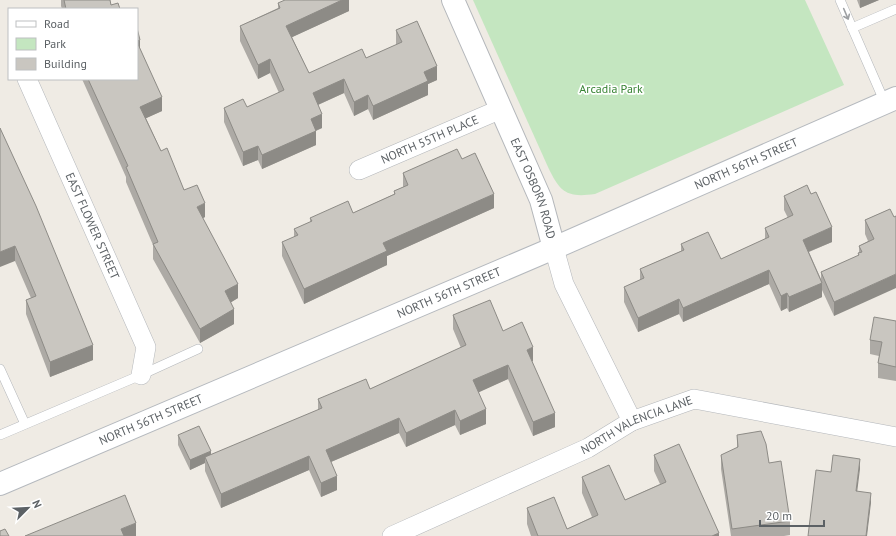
<svg xmlns="http://www.w3.org/2000/svg" width="896" height="536" font-family="'PT Sans',sans-serif">
<style>
.green{fill:#c4e6c0}
.lines{fill:none;stroke-linecap:round;stroke-linejoin:round}
.service-casing{stroke:#b4b7bb;stroke-width:10}
.minor-casing{stroke:#b4b7bb;stroke-width:20}
.tertiary-casing{stroke:#b4b7bb;stroke-width:24}
.secondary-casing{stroke:#b5b9be;stroke-width:24}
.service{stroke:#fff;stroke-width:9}
.minor{stroke:#fff;stroke-width:19}
.tertiary{stroke:#fff;stroke-width:22}
.secondary{stroke:#fff;stroke-width:22}
.wall{fill:#adaaa5}
.shaded-wall{fill:#8d8b86}
.building{fill:#c9c6c0;stroke:#8d8b86}
.oneway{stroke:#9da0a3}
.labels{text-anchor:middle;stroke-width:3.5;stroke-linejoin:round;paint-order:stroke}
.park-label{font-size:12px;fill:#388334;stroke:#fff}
.street-label{font-size:12px;fill:#5c6165;stroke:#fff}
</style>
<rect width="100%" height="100%" fill="#efebe4"/>
<path class="green" d="M473,0H805L844,85L595,194C566,198 560,192 548,167Z"/>
<g class="lines">
<g class="service-casing">
<g id="service">
<path d="M840,0L885,103"/>
<path d="M852,28L896,9"/>
<path d="M0,369L25,424"/>
<path d="M0,435L141,375L198,349"/>
</g>
</g>
<g class="minor-casing">
<g id="minor">
<path id="s1" d="M27,79L146,347L141,375"/>
<path id="s2" d="M359,170L501,109"/>
<path d="M554,248L564,284L632,421"/>
<path id="s3" d="M392,536L588,448L632,421L694,399L896,437"/>
</g>
</g>
<g class="tertiary-casing">
<g id="tertiary">
<path id="s4" d="M453,0L541,200L554,248"/>
</g>
</g>
<g class="secondary-casing">
<g id="secondary">
<path id="s5" d="M0,484L554,248L896,98"/>
</g>
</g>
<use href="#service" class="service"/>
<use href="#minor" class="minor"/>
<use href="#tertiary" class="tertiary"/>
<use href="#secondary" class="secondary"/>
</g>
<g class="wall">
<path d="M61,0H110L111,5L120,9H62L61,6Z"/>
<path d="M349,0V11L292,37L309,73L366,58L396,45V30L437,80L428,84V95L373,120L368,109L354,116L344,93L318,105L322,128L316,131V145L262,169L258,160L243,166L224,122V108L247,107L279,93L270,73L258,79L240,41V26L278,8V3Z"/>
<path d="M857,0H879L860,8Z"/>
<path d="M140,49L162,111L146,118L161,151L184,190L205,217L203,218L238,298L231,302L234,324L200,343L153,259V245L126,182V177L82,79H137Z"/>
<path d="M0,128L93,360L50,377L26,314V300L31,298L15,261Z"/>
<path d="M462,159L494,208L387,256V265L304,304L282,256V242L294,237V229L310,222V218L353,213L394,194V191L403,187V173Z"/>
<path d="M784,196L832,242L809,252L821,279V272L858,256V253H859V246L868,241L865,234V220L890,209L834,316L822,290V297L789,312L787,308L781,311L769,284L683,322L679,314L638,332L624,302V287L640,280V269L681,251V244L721,259L765,239V228L788,218L784,210Z"/>
<path d="M453,315L503,331L533,361H532L555,427L533,436L508,379L478,392L486,424L460,435L455,425L406,447L399,433L331,462L337,490L321,497L309,470L221,508L205,471V463L190,470L178,445V435L211,455L318,410V399L370,389L461,348L453,329Z"/>
<path d="M896,321V381L878,378V363L879,356L870,354V340Z"/>
<path d="M737,435L769,463L790,521V535L784,536H731L721,469V455L737,448Z"/>
<path d="M654,455L719,536H531L527,524V508L567,529L592,517L582,493V477L625,500L660,484L654,471Z"/>
</g>
<g class="shaded-wall">
<path d="M342,0H349V11L286,40V26Z"/>
<path d="M860,0H879L860,8Z"/>
<path d="M140,40V54L137,55V41Z"/>
<path d="M270,59V73L258,79V65Z"/>
<path d="M437,66V80L428,84V95L373,120V106L424,72Z"/>
<path d="M344,79V93L313,107V93Z"/>
<path d="M368,95V109L354,116V102Z"/>
<path d="M162,97V111L140,121V107Z"/>
<path d="M322,114V128L312,132L316,131V145L262,169V155L311,119Z"/>
<path d="M258,146V160L243,166V152Z"/>
<path d="M494,194V208L387,256V265L304,304V289L383,243Z"/>
<path d="M205,203V217L197,221V207Z"/>
<path d="M832,227V242L803,254V240Z"/>
<path d="M15,246V261L0,267V252Z"/>
<path d="M769,270V284L683,322V308Z"/>
<path d="M896,274V288L834,316V302Z"/>
<path d="M822,283V297L789,312V297Z"/>
<path d="M238,284V298L225,306V291Z"/>
<path d="M787,293V308L781,311V296Z"/>
<path d="M679,299V314L638,332V318Z"/>
<path d="M234,309V324L200,343V329Z"/>
<path d="M93,345V360L50,377V362Z"/>
<path d="M533,347V361L527,364V350Z"/>
<path d="M508,365V379L473,395V380Z"/>
<path d="M486,409V424L460,435V421Z"/>
<path d="M455,410V425L406,447V433Z"/>
<path d="M555,413V427L533,436V422Z"/>
<path d="M399,418V433L326,464V450Z"/>
<path d="M211,451V461L205,457V463L190,470V460Z"/>
<path d="M309,456V470L221,508V494Z"/>
<path d="M860,459V469L856,501V491Z"/>
<path d="M337,476V490L321,497V483Z"/>
<path d="M871,493V503L867,536H866Z"/>
<path d="M136,523V536H121V529Z"/>
<path d="M719,533V536H712Z"/>
</g>
<g class="building">
<path d="M64,0H110L111,5L118,3L120,9H66Z"/>
<path d="M285,0H342L286,26L309,73L362,49L366,58L402,42L396,30L417,21L437,66L424,72L428,81L373,106L368,95L354,102L344,79L313,93L322,114L311,119L316,131L262,155L258,146L243,152L224,108L243,99L247,107L284,90L270,59L258,65L240,26L280,8L278,3Z"/>
<path d="M137,28L140,40L137,41Z"/>
<path d="M137,42L162,97L140,107L161,151L167,148L184,190L197,185L205,203L197,207L238,284L225,291L234,309L200,329L153,244L158,242L126,167L128,166L88,79H137Z"/>
<path d="M0,128L36,206L93,345L50,362L26,300L36,296L15,246L0,252Z"/>
<path d="M457,149L462,159L475,153L494,194L383,243L387,251L304,289L282,242L298,235L294,229L312,221L310,218L348,201L353,213L395,194L394,191L408,185L403,173Z"/>
<path d="M807,185L811,194L816,192L832,227L803,240L822,283L789,297L787,293L781,296L769,270L683,308L679,299L638,318L624,287L644,278L640,269L684,250L681,244L708,232L721,259L769,237L765,228L793,215L784,196Z"/>
<path d="M890,209L894,217L896,216V274L834,302L821,272L859,255L858,253L862,252L859,246L874,239L865,220Z"/>
<path d="M490,300L503,331L522,322L533,347L527,350L555,413L533,422L508,365L473,380L486,409L460,421L455,410L406,433L399,418L326,450L337,476L321,483L309,456L221,494L205,457L322,408L318,399L366,379L370,389L466,345L453,315Z"/>
<path d="M874,317L896,321V367L878,363L882,342L870,340Z"/>
<path d="M199,426L211,451L190,460L178,435Z"/>
<path d="M761,431L766,444L769,463L781,461L790,521L732,529L721,455L738,447L737,435Z"/>
<path d="M679,444L719,533L712,536H538L527,508L554,497L567,529L598,515L582,477L609,465L625,500L666,482L654,455Z"/>
<path d="M833,455L860,459L856,491L871,493L866,536H808L816,470L831,472Z"/>
<path d="M125,495L136,523L121,529L124,536H25Z"/>
<path d="M5,529L9,536H0V531Z"/>
</g>
<defs><path id="oneway-shaft" d="M-6 0H5M1.5-3L5.5 0L1.5 3" fill="none" stroke-width="1.6" stroke-linecap="round" stroke-linejoin="round"/></defs>
<use class="oneway" href="#oneway-shaft" transform="translate(846 14) rotate(67)"/>
<g class="labels">
<g class="park-label">
<text x="611" y="93">Arcadia Park</text>
</g>
<g class="street-label">
<text dy="4" stroke="none"><textPath href="#s2" startOffset="77">NORTH 55TH PLACE</textPath></text>
<text dy="4" stroke="none"><textPath href="#s5" startOffset="812">NORTH 56TH STREET</textPath></text>
<text dy="4" stroke="none"><textPath href="#s4" startOffset="205">EAST OSBORN ROAD</textPath></text>
<text dy="4" stroke="none"><textPath href="#s1" startOffset="161">EAST FLOWER STREET</textPath></text>
<text dy="4" stroke="none"><textPath href="#s5" startOffset="488">NORTH 56TH STREET</textPath></text>
<text dy="4" stroke="none"><textPath href="#s5" startOffset="164">NORTH 56TH STREET</textPath></text>
<text dy="4" stroke="none"><textPath href="#s3" startOffset="269">NORTH VALENCIA LANE</textPath></text>
</g>
</g>
<rect x="8" y="8" width="130" height="72" fill="#ffffff" stroke="#bec0c1"/>
<rect x="16" y="21" width="20" height="6" fill="#ffffff" stroke="#bec0c1"/>
<text x="44" y="28" font-size="12" fill="#5c6165">Road</text>
<rect x="16" y="38" width="20" height="12" fill="#c4e6c0" stroke="#bec0c1"/>
<text x="44" y="48" font-size="12" fill="#5c6165">Park</text>
<rect x="16" y="58" width="20" height="12" fill="#c9c6c0" stroke="#bec0c1"/>
<text x="44" y="68" font-size="12" fill="#5c6165">Building</text>
<g transform="translate(28 508) rotate(66)" stroke="#ffffff" stroke-width="3" paint-order="stroke">
<path d="M0-3L7 15L0 10L-7 15Z" fill="#5c6165"/>
<text y="-6" font-size="11" font-weight="bold" text-anchor="middle" fill="#5c6165">N</text>
</g>
<path d="M760 520v6h64v-6" fill="none" stroke="#5c6165" stroke-width="2"/>
<text x="766" y="520" font-size="12" fill="#5c6165" stroke="#ffffff" stroke-width="3" paint-order="stroke">20 m</text>
</svg>
